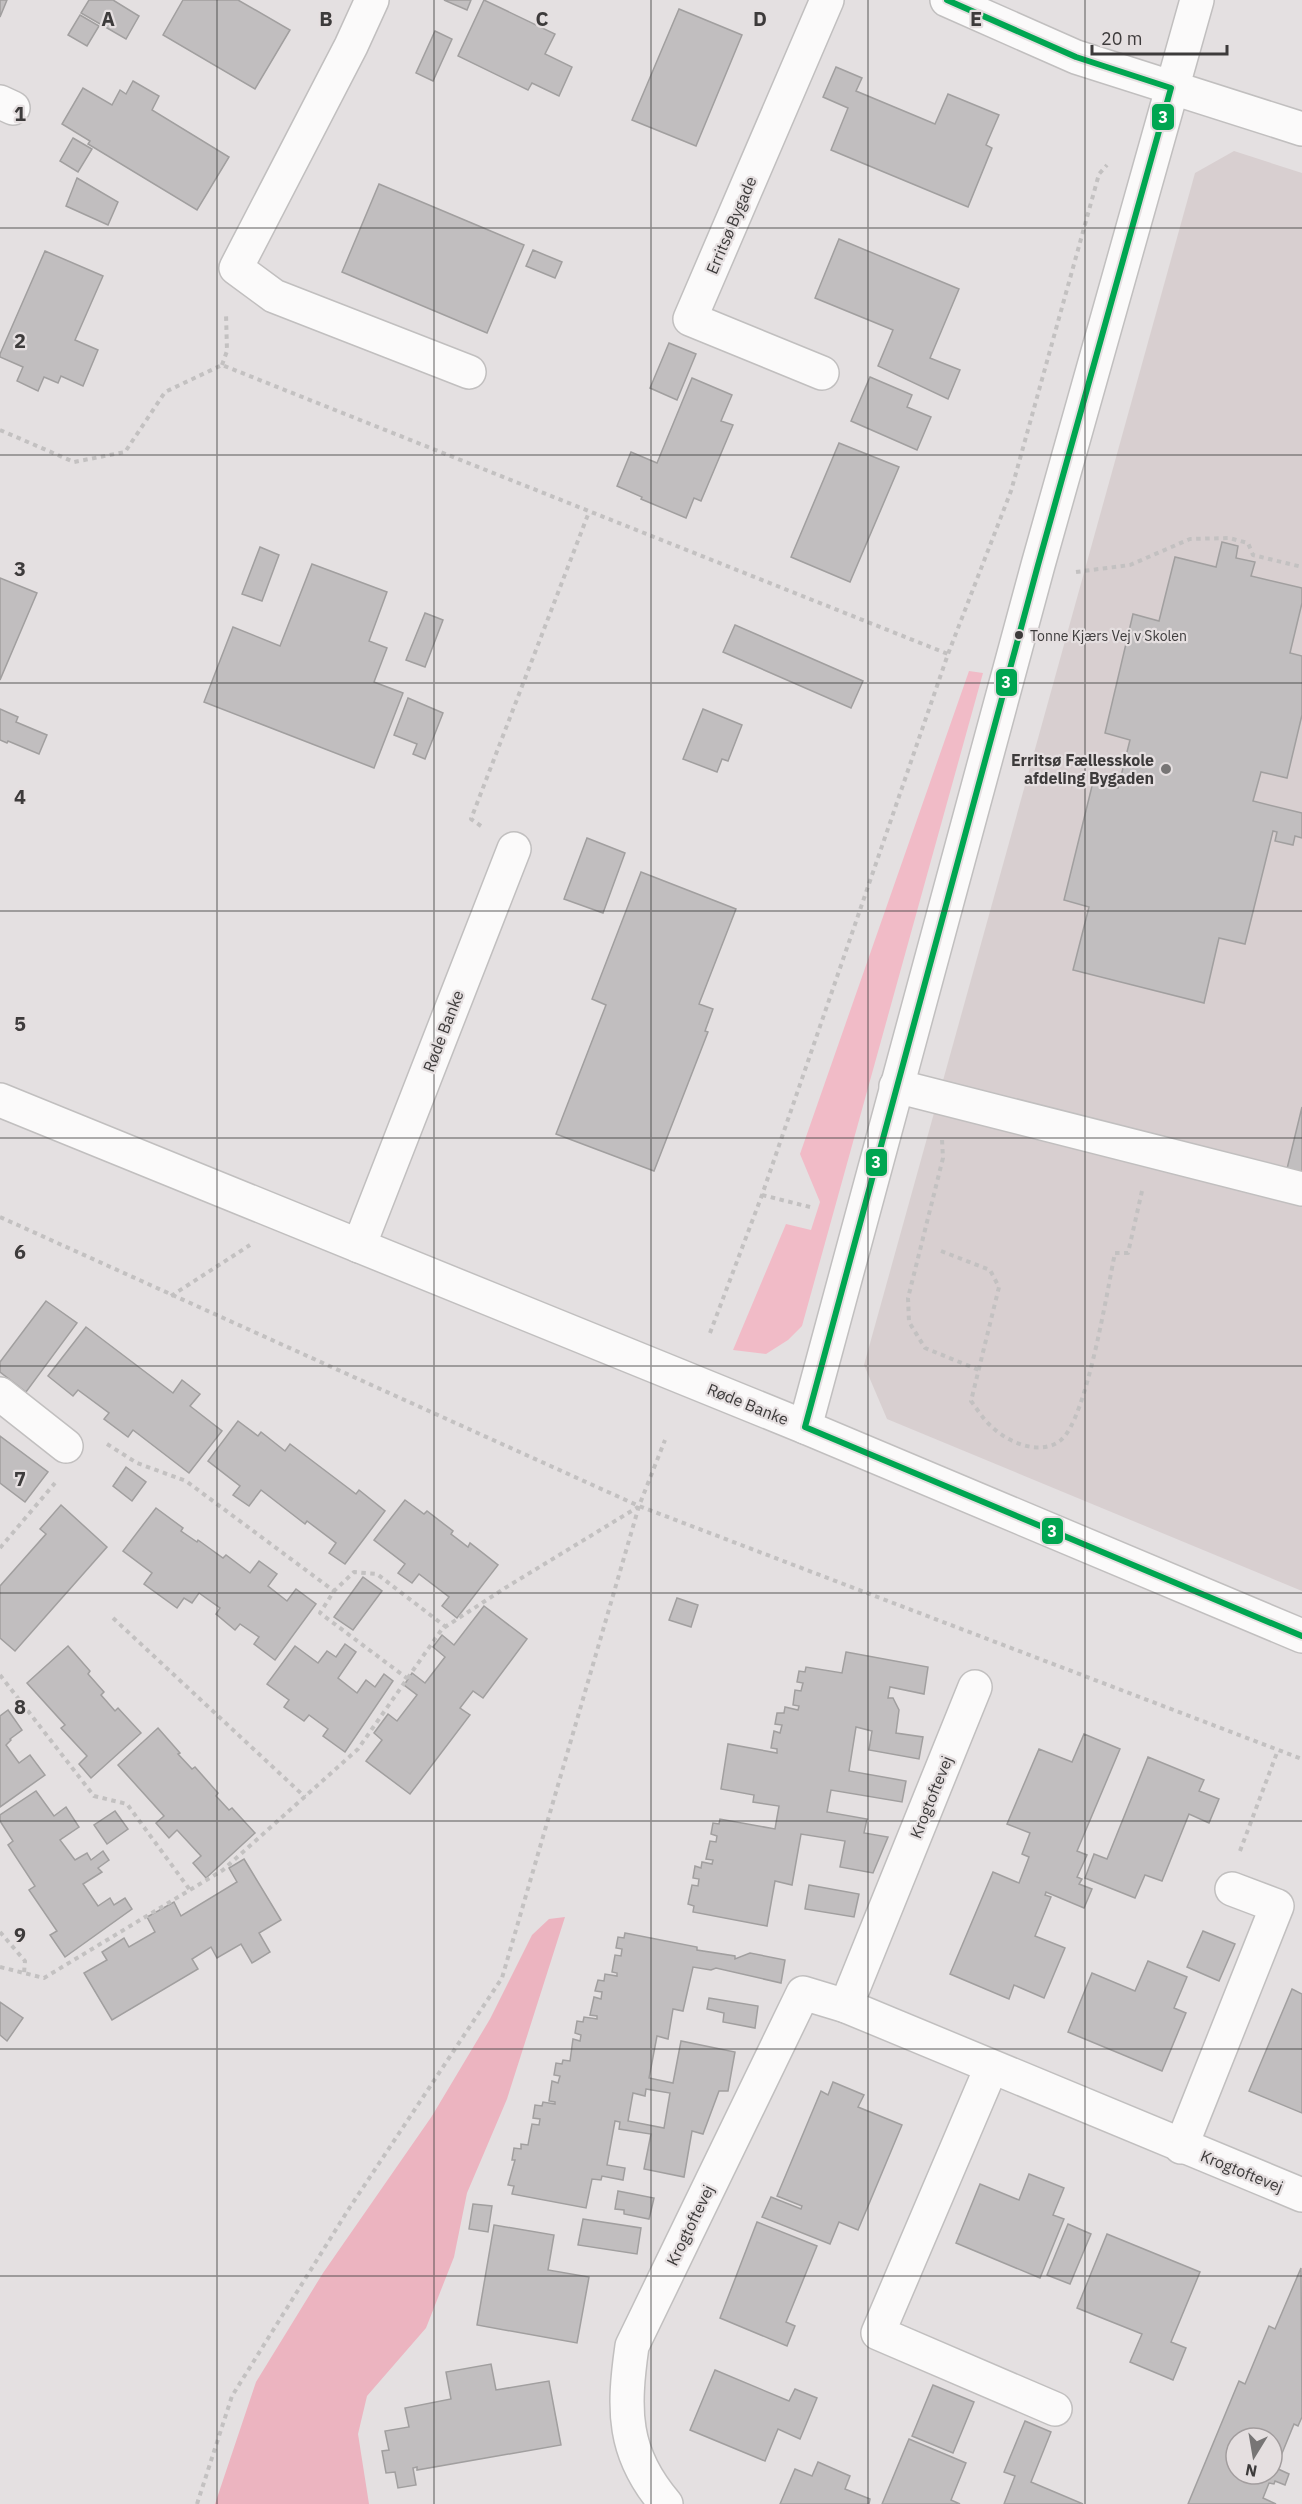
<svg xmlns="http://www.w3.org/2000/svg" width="1302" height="2504" font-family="'IBM Plex Sans',sans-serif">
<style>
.built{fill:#d8cfd0}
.green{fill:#f1bbc7}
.forest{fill:#ecb4c0}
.building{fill:#c1bebf;stroke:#a19f9f;stroke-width:1.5;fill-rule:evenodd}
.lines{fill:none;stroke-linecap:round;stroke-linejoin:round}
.minor-casing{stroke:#c1bfbf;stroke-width:36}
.path{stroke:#c3c1c1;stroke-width:4;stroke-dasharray:4.5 4.5;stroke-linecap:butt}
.minor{stroke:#fbfafa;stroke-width:33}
.bus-1-casing{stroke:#e5dfe0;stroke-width:10}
.bus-1{stroke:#00a651;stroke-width:6}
.grid{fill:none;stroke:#3d3b3b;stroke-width:1.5;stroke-opacity:0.55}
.bus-dot{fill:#3d3b3b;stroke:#e5dfe0;stroke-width:2}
.poi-dot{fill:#777575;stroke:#e5dfe0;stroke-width:2}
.labels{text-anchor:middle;stroke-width:4.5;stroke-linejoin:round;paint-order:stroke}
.bus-label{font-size:14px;fill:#3d3b3b;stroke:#e5dfe0;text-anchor:start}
.street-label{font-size:16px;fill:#3d3b3b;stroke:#e5dfe0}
.poi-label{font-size:16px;font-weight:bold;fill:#3d3b3b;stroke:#e5dfe0;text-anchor:end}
.grid-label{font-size:20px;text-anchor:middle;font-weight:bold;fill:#3d3b3b;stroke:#e5dfe0;stroke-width:4.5;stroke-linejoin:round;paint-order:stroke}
.line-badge{stroke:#e5dfe0;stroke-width:2}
.badge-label{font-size:16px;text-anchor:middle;font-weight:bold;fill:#fff}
</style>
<rect width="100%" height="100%" fill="#e4e0e1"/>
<path class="built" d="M1234,151L1302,173V1591L887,1419L864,1365L1195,173Z"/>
<path class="green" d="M969,671L983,673L802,1326L788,1340L766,1354L733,1350L786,1224L811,1230L820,1202L800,1154Z"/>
<path class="forest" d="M565,1917L507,2099L467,2193L454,2257L426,2328L367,2396L358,2434L369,2504H215L256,2382L323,2273L432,2116L490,2019L532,1935L549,1919Z"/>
<g class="building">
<path d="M0,0H7L0,17Z"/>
<path d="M89,0H113L139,16L126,39L81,13Z"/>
<path d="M183,0H238L290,30L255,89L163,35Z"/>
<path d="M444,0H471L467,10Z"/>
<path d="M484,0L555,34L545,54L572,67L559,96L532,83L528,90L458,56Z"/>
<path d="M679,9L742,35L696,146L632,120Z"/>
<path d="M80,15L99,26L87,46L68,35Z"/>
<path d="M435,31L452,39L433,81L416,73Z"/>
<path d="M836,67L862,78L856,91L935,124L948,94L999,115L986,145L992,148L968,207L831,150L848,108L823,97Z"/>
<path d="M133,81L159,96L152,110L229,157L197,210L88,144L90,141L62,124L83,88L112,105L120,90L126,94Z"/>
<path d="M73,138L92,149L78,172L60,161Z"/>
<path d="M77,178L118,202L108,225L66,206Z"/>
<path d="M379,184L524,245L487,333L342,272Z"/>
<path d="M839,239L959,289L930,358L960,370L948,399L878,366L893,330L815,298Z"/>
<path d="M533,250L562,262L555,278L526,266Z"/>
<path d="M45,251L103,276L75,340L98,350L83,386L61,376L58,383L44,377L38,391L17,381L23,367L0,357V354Z"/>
<path d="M669,343L696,354L677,400L650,388Z"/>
<path d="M870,377L912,395L907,407L931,417L917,450L851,421Z"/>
<path d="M692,378L732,395L721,421L733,425L701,501L694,498L686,518L641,499L642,497L617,486L631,452L657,463Z"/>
<path d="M839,443L899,467L850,582L791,557Z"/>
<path d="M1222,542L1238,546L1236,558L1255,562L1251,576L1302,588V603L1290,653L1302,656V715L1287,778L1261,772L1253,801L1302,813V838L1295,836L1293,845L1275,841L1277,832L1273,831L1245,944L1219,938L1204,1003L1073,970L1089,907L1064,900L1093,782L1118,788L1130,740L1105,733L1133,614L1159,621L1175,557L1216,567Z"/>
<path d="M260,547L279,555L262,601L242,594Z"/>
<path d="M312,564L387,592L369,641L387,648L374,682L403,693L374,768L204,702L233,627L280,646Z"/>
<path d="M0,578L37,593L0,680Z"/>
<path d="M425,613L443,620L425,667L406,660Z"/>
<path d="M735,625L863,681L851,708L723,652Z"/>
<path d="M408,698L443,713L425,759L413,754L417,744L394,735Z"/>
<path d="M0,709L18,717L16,722L47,735L39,754L8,741L7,743L0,740Z"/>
<path d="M703,709L742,725L728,761L722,759L717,772L683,759Z"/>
<path d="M587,838L625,853L603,913L564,899Z"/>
<path d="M641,872L736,909L699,1004L713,1009L705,1031L708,1032L654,1171L556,1134L606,1005L592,999Z"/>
<path d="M1302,1107V1177L1286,1173Z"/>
<path d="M46,1301L77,1323L26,1392L0,1372V1362Z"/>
<path d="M86,1327L173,1393L182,1380L200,1394L190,1406L222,1431L189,1473L133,1430L128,1437L104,1419L109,1413L78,1390L73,1396L48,1376Z"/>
<path d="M238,1421L258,1436L261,1432L285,1451L290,1444L356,1494L359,1490L385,1511L345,1564L329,1553L336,1543L307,1521L305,1524L261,1490L249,1506L233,1495L240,1486L208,1461Z"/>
<path d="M0,1436L48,1472L25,1502L0,1483Z"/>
<path d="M126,1467L146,1482L132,1501L113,1486Z"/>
<path d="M405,1500L424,1514L427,1511L453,1531L451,1534L468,1547L470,1543L498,1565L457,1618L442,1606L449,1597L419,1574L412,1583L398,1573L405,1564L374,1540Z"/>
<path d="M61,1505L107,1547L15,1651L0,1638V1586L46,1534L40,1529Z"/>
<path d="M156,1508L183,1528L181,1531L197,1542L198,1540L223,1558L226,1555L250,1573L259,1561L277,1574L268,1586L287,1601L296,1589L316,1604L275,1660L254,1644L259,1637L240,1624L235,1630L216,1614L220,1608L199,1593L192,1603L184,1598L177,1608L144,1584L152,1573L123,1551Z"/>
<path d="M363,1577L382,1591L353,1630L334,1617Z"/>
<path d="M677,1598L698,1605L691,1627L669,1620Z"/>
<path d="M484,1606L527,1639L483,1698L473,1691L460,1708L470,1715L410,1794L366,1761L382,1740L374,1733L388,1714L397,1721L417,1695L404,1685L412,1673L425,1683L445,1657L433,1647L442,1635L454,1645Z"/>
<path d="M345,1644L356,1652L338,1678L357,1693L366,1680L375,1687L384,1674L393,1681L345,1752L323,1736L328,1729L309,1715L304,1721L284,1707L289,1700L267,1684L295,1646L318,1663L327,1651L336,1657Z"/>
<path d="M68,1646L90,1671L88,1674L104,1692L101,1695L115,1711L118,1708L141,1733L91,1778L79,1764L87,1756L61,1728L65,1725L27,1683Z"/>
<path d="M846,1652L928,1667L924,1694L890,1687L888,1698H893L899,1710L896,1733L923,1737L919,1759L869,1750L872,1731L856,1727L849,1771L906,1781L902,1802L831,1790L827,1812L867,1819L864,1833L888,1837L873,1873L840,1867L845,1841L801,1834L792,1885L775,1881L767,1926L693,1912L694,1906L688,1904L692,1885L698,1886L699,1879L693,1878L695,1866L701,1868L702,1862L712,1864L713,1860L706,1859L710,1841L716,1842L717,1836L711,1834L713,1823L719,1824L720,1819L775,1829L779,1806L753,1802L754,1795L721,1789L728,1744L777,1753V1749L771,1748L774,1731L780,1733L782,1725L775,1724L777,1713H784L785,1707L798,1710L799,1706L793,1705L795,1690L801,1691L803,1683L797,1682L799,1671L805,1672L806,1667L842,1673Z"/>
<path d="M8,1710L22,1730L10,1739L11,1740L6,1745L19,1763L30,1755L45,1775L0,1807V1716Z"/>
<path d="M158,1728L180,1753L178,1754L192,1769L195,1767L218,1793L216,1796L229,1810L232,1808L255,1833L206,1878L193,1863L201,1856L177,1830L169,1838L156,1823L164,1816L118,1765Z"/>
<path d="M1084,1734L1120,1749L1077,1851L1087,1855L1077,1877L1082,1879L1079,1884L1092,1889L1084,1908L1046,1892L1045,1895L1051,1897L1035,1936L1065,1948L1044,1998L1014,1985L1009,1999L950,1974L993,1872L1019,1883L1029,1857L1022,1854L1030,1833L1007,1824L1039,1749L1072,1762Z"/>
<path d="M1148,1757L1204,1780L1199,1791L1219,1799L1209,1823L1189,1814L1162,1881L1145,1875L1135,1898L1085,1878L1094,1854L1107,1859Z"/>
<path d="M36,1791L54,1816L66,1807L79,1827L60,1840L75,1860L87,1853L91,1860L103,1851L109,1860L98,1868L102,1872L83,1884L98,1906L110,1898L114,1905L125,1898L132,1909L65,1957L50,1935L57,1931L29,1890L35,1886L8,1845L13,1841L0,1821V1815Z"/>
<path d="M115,1811L128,1829L107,1844L94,1825Z"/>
<path d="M244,1859L281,1920L259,1933L270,1952L252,1963L241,1944L217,1958L211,1947L192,1959L198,1969L112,2020L84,1973L107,1960L102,1952L124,1938L129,1947L155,1932L147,1917L174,1902L181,1916L237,1882L229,1868Z"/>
<path d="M809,1885L859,1894L854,1917L805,1909Z"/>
<path d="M1203,1931L1235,1944L1219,1981L1187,1967Z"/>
<path d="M625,1933L697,1947V1950L735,1956V1959L750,1953L785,1960L781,1983L716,1968L711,1970L693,1967L683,2011L673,2009L668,2039L657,2036L649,2078L673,2083L681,2041L735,2052L728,2091H719L703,2134L692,2131L684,2177L644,2169L651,2134L619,2129L620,2122L615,2121L607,2165L625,2168L623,2180L602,2176L601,2180L592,2179L586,2208L512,2194L514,2186L508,2185L515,2160H512L514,2148L521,2149V2144L528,2145L532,2124L539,2125L540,2119L533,2118L535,2105L542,2106L543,2102L555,2104V2102L549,2101L552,2081L558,2083L560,2076L554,2075L556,2063L562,2064L563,2060L570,2061L573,2039L580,2041L581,2035L575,2033L577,2021L583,2022L584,2017L597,2019V2016L590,2015L594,1997L601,1999L602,1992L595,1991L598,1980L604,1981L605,1974L617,1976V1973L612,1972L615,1955L621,1956L622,1949L616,1948L618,1937L624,1938ZM646,2089L670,2093L664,2128L628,2121L633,2093L645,2096Z"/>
<path d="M1148,1961L1187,1977L1174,2008L1186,2013L1162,2071L1068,2032L1092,1973L1135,1991Z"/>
<path d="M1292,1989L1302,1994V2113L1249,2091Z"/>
<path d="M709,1998L758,2006L755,2028L723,2022L724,2013L707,2009Z"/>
<path d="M0,2002L23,2018L7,2041L0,2035Z"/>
<path d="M833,2082L864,2095L858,2107L902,2125L858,2230L839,2222L830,2244L762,2217L771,2197L801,2209L802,2206L777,2196L821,2091L828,2095Z"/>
<path d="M1029,2174L1064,2188L1053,2215L1064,2219L1040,2278L956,2243L980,2184L1019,2200Z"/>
<path d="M618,2191L654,2198L649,2219L624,2214V2210L615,2209Z"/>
<path d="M473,2204L492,2206L488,2232L469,2229Z"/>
<path d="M583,2219L641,2228L637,2254L578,2245Z"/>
<path d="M757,2222L817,2246L786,2322L795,2326L787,2346L720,2318Z"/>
<path d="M1068,2224L1091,2234L1070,2284L1047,2275Z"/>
<path d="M494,2225L554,2235L548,2270L589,2277L577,2343L477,2325Z"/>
<path d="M1107,2234L1200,2272L1171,2342L1186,2348L1173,2380L1130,2362L1142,2334L1077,2308Z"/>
<path d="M1301,2268L1302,2417L1298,2426L1294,2424L1276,2468L1289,2474L1285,2485L1275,2481L1274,2484L1269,2483L1263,2498L1276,2504H1188L1239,2381L1245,2384L1269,2326L1275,2329ZM1236,2438H1272V2474H1236Z"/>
<path d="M491,2364L496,2390L549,2381L561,2445L417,2470V2467L413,2468L416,2485L398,2488L395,2472L386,2473L382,2451L389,2450L385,2431L409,2427L405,2408L451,2399L446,2372Z"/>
<path d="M715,2370L789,2401L795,2389L817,2398L800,2439L778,2429L765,2461L690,2430Z"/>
<path d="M933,2385L974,2402L953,2453L912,2436Z"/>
<path d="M1025,2421L1051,2432L1031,2482L1083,2504H1004L1015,2476L1004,2472Z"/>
<path d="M909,2439L966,2463L951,2500L960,2504H882Z"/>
<path d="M818,2462L850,2476L845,2489L870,2499L869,2504H780L795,2469L812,2476Z"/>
</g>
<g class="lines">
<g class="minor-casing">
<g id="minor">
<path d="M372,0L351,46L236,268L274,296L469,372"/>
<path d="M947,0L1076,57L1302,129"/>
<path d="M0,102L13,108"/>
<path d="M822,373L690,319L827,0"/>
<path d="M896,1086L1302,1189"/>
<path d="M0,1100L805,1427L1302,1636"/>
<path d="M359,1246L514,849"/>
<path d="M0,1394L66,1446"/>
<path d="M805,1427L1038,565L1197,0"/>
<path d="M846,2006L975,1687"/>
<path d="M991,2068L878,2333L1055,2409"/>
<path d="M1181,2147L1277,1906L1232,1889"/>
<path d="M666,2504C622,2453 623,2409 632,2346L803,1993L846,2006L1302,2195"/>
</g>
</g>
<g class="path">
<path d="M222,365L227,351L226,313"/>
<path d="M0,430L74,462L125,452L165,392L222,365L948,654"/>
<path d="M1076,572L1130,565L1190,539L1229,538L1248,543L1253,555L1302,567"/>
<path d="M481,826L471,819L589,512"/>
<path d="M942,1140L943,1158L908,1298L909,1322L925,1348L979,1370"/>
<path d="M762,1195L814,1208"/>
<path d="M0,1217L639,1506L1302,1759"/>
<path d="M941,1251L990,1270L999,1287L971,1401C977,1409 983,1419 991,1426C1007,1442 1040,1457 1061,1440C1087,1418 1107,1291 1115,1253H1128L1142,1191"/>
<path d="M171,1296L250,1245"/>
<path d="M710,1333L762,1195L948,654L1011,491L1099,174L1107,165"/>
<path d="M107,1444L137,1463L186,1481L334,1591"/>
<path d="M0,1548L55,1483"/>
<path d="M113,1618L305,1797"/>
<path d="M0,1675L94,1796L127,1804L190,1890"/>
<path d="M408,1679L320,1613L334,1591L354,1572L377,1574L446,1627"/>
<path d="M1240,1851L1278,1750"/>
<path d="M0,1932L25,1961L24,1973"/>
<path d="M0,1967L44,1978L223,1870L358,1749L442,1629L505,1588L638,1507"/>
<path d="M197,2504L232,2396L350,2207L502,1978L639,1506L665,1440"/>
</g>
<use href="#minor" class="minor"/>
<g class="bus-1-casing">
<path id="bus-1" d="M947,0L1076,57L1171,88L1038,565L805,1427L1302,1636"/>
</g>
<use href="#bus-1" class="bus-1"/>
</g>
<path class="grid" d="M217,0V2504M434,0V2504M651,0V2504M868,0V2504M1085,0V2504M0,228H1302M0,455H1302M0,683H1302M0,911H1302M0,1138H1302M0,1366H1302M0,1593H1302M0,1821H1302M0,2049H1302M0,2276H1302"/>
<circle class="bus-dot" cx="1019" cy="635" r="5"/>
<circle class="poi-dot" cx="1166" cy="769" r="6"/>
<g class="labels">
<g class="bus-label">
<text x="1030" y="641">Tonne Kjærs Vej v Skolen</text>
</g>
<g class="street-label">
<text transform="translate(731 225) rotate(-67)" y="6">Erritsø Bygade</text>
<text transform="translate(443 1031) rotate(-69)" y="6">Røde Banke</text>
<text transform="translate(748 1404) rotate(22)" y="6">Røde Banke</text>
<text transform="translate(931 1797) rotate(-68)" y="6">Krogtoftevej</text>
<text transform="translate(1242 2171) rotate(22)" y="6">Krogtoftevej</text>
<text transform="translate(690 2225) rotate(-64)" y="6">Krogtoftevej</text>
</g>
<g class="poi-label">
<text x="1154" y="766">Erritsø Fællesskole<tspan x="1154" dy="18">afdeling Bygaden</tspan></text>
</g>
</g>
<g class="grid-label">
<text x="108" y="26">A</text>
<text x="326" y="26">B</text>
<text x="542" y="26">C</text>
<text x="760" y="26">D</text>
<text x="976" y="26">E</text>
<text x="20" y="121">1</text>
<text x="20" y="348">2</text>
<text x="20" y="576">3</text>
<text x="20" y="804">4</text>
<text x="20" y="1031">5</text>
<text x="20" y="1259">6</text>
<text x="20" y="1486">7</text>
<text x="20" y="1714">8</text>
<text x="20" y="1942">9</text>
</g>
<g class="line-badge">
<rect x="1151" y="103" width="24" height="28" rx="6" fill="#00a651"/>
<rect x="995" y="668" width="23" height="29" rx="6" fill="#00a651"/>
<rect x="865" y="1148" width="23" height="29" rx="6" fill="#00a651"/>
<rect x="1041" y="1517" width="23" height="28" rx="6" fill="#00a651"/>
</g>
<g class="badge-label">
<text x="1163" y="123">3</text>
<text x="1006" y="688">3</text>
<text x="876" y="1168">3</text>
<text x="1052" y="1537">3</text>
</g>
<g transform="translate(1254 2456) rotate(191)"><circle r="28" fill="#e5dfe0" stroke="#a29d9e" stroke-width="1.5"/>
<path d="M0-4.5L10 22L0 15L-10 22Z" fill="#777575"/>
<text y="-9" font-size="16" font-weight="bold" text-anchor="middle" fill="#3d3b3b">N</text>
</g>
<path d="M1092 45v9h135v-9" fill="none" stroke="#3d3b3b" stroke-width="3"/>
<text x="1101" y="45" font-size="18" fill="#3d3b3b" stroke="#e5dfe0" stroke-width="4.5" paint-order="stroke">20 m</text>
</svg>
